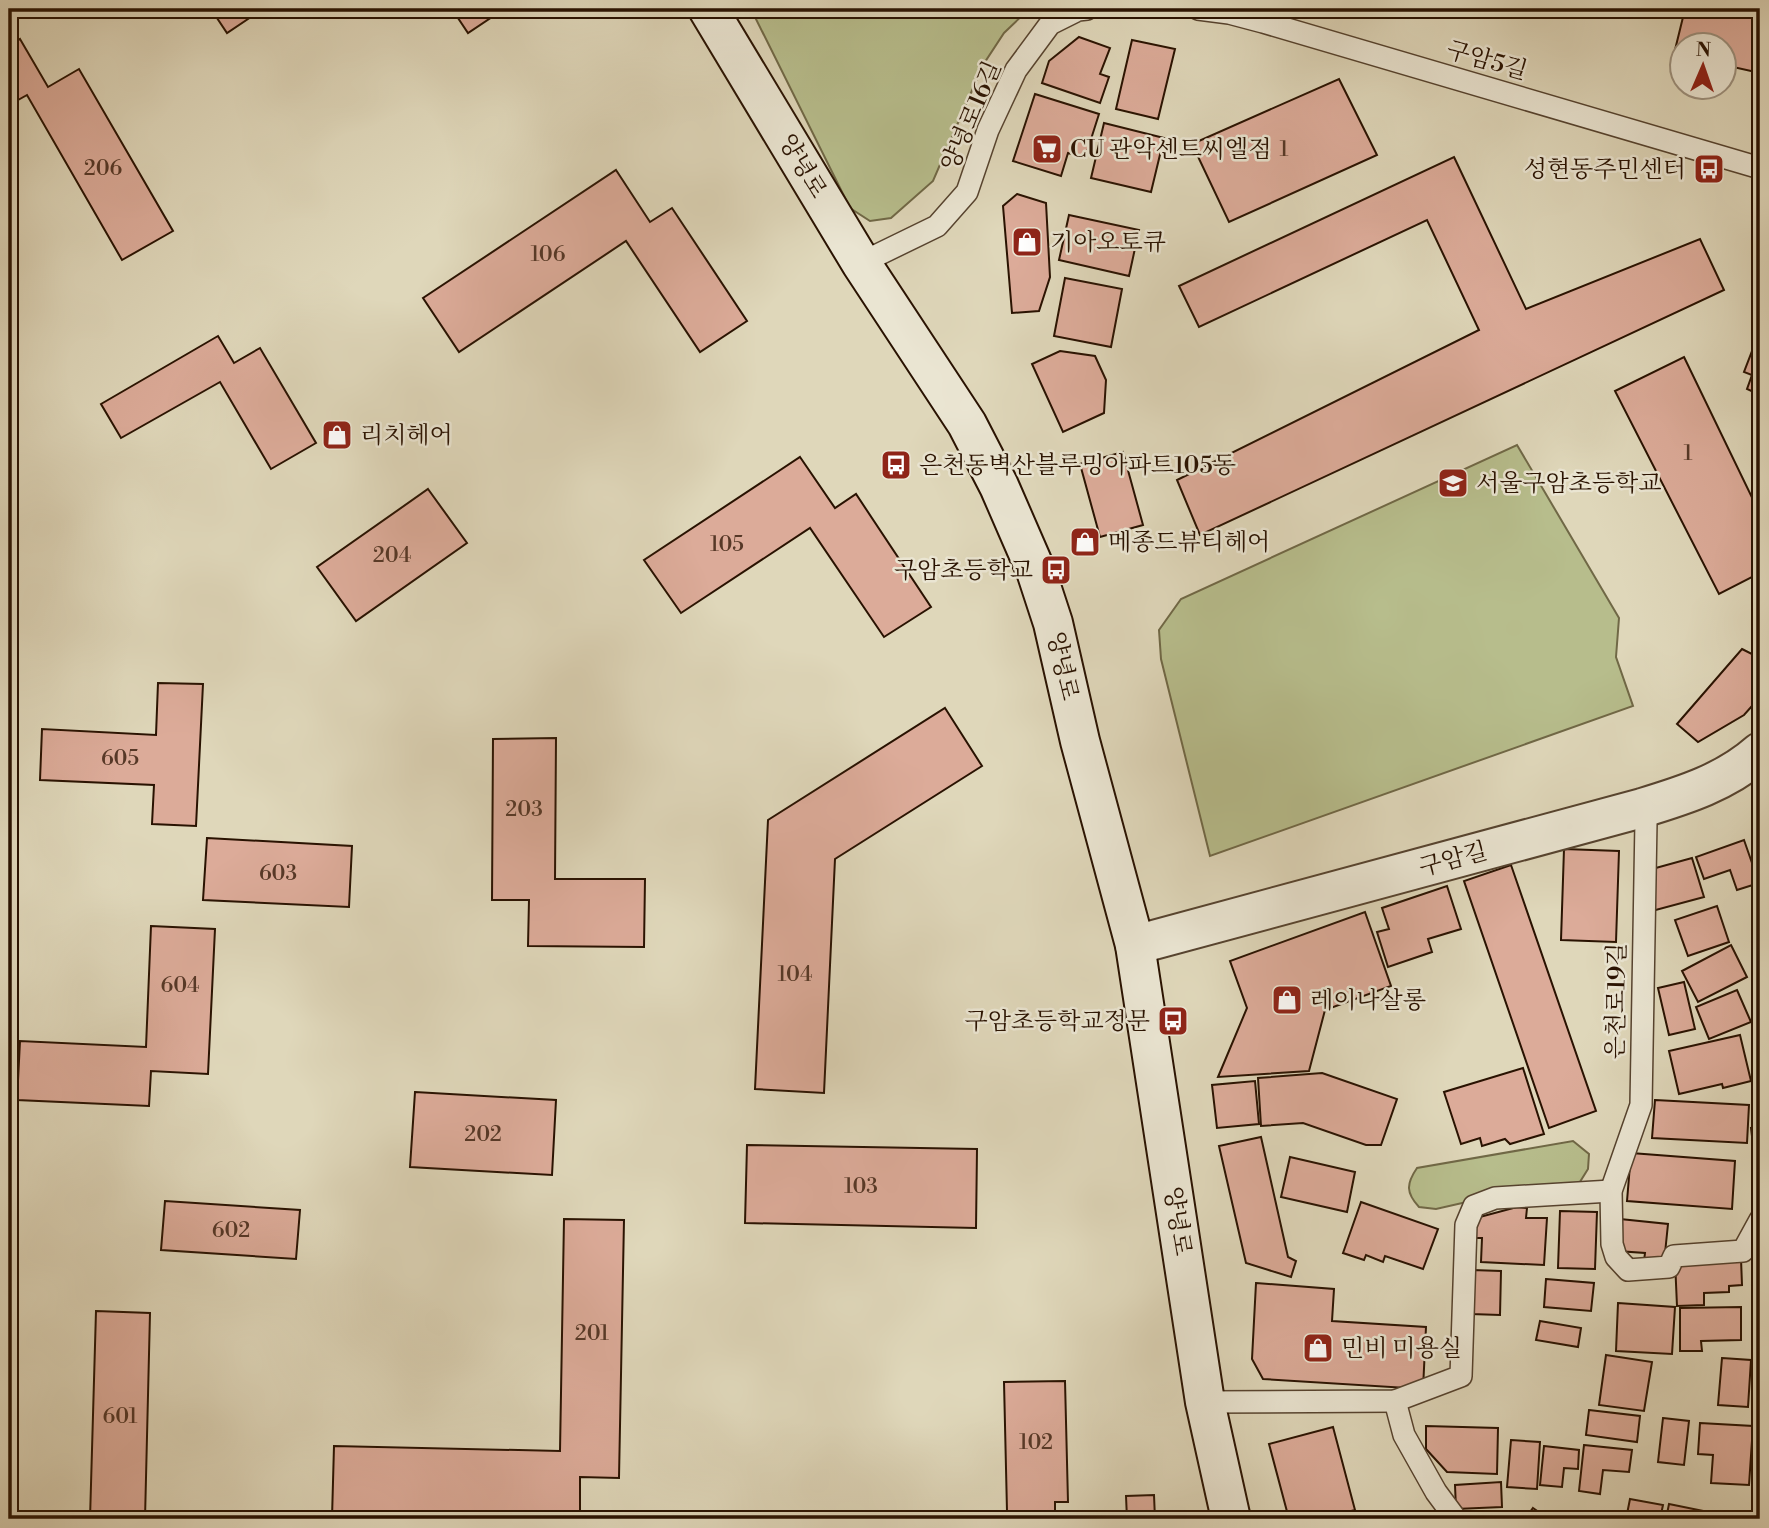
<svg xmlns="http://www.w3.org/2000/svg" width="1769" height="1528" font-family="'Libre Bodoni','Noto Serif KR',serif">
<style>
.green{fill:#b7bd8c;stroke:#706846;stroke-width:2}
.building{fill:#dcab99;stroke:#291201;stroke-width:2}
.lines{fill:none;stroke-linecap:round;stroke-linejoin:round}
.lane-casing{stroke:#56432f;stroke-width:24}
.street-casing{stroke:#56432f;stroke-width:42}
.secondary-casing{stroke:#291201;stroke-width:42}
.lane{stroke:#eae5d2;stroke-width:21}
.street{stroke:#eae5d2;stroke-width:38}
.secondary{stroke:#eae5d2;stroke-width:38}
.labels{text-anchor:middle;stroke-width:5;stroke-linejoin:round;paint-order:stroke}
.number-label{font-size:21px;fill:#563827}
.street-label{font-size:24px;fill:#291201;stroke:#eae5d2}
.poi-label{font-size:24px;fill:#291201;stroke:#eae5d2;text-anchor:start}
</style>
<rect width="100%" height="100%" fill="#dfd7ba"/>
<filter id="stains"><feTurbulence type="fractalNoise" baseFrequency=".00286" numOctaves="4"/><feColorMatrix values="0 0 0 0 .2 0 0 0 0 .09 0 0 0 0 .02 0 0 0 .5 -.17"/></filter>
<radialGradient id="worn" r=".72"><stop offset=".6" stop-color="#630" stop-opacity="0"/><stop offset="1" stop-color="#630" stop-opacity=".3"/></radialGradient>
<g class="green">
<path d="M751,9H1029L1004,33L983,65L933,181L891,218L870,221L850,208Z"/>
<path d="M1517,445L1619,618L1616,657L1633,706L1210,856L1161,659L1159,630L1181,599Z"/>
<path d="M1573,1141L1589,1154L1588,1169L1578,1185L1493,1196L1436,1209L1419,1207C1406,1193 1406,1184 1417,1168Z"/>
</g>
<g class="building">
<path d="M211,9H263L227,33Z"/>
<path d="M452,9H504L468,33Z"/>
<path d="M1685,9H1760V73L1724,65V46H1682V55L1674,54Z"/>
<path d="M1079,37L1110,48L1100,74L1109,77L1100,103L1042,83L1049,61Z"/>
<path d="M20,39L48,87L79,69L173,231L122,260L27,95L9,105V46Z"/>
<path d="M1132,40L1175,49L1158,119L1116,109Z"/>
<path d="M1339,79L1377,155L1229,222L1192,144Z"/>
<path d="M1035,94L1099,114L1085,158L1068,153L1061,176L1013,161Z"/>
<path d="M1104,123L1164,138L1151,192L1091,178Z"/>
<path d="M1454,157L1526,309L1700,239L1724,290L1200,535L1177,480L1479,330L1427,220L1199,327L1179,286Z"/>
<path d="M616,170L650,222L672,208L747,321L700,352L626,241L459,352L423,298Z"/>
<path d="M1017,194L1046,203L1050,277L1039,311L1012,313L1003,206Z"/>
<path d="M1069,215L1139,230L1129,276L1059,260Z"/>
<path d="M1065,278L1122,289L1111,347L1054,336Z"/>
<path d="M218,336L234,363L260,348L316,443L271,469L220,382L121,438L101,404Z"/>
<path d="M1754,346L1760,349V395L1747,389L1752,375L1744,372Z"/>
<path d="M1060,351L1095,356L1106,380L1104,413L1063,432L1032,364Z"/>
<path d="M1684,357L1760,514V573L1719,594L1615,391Z"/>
<path d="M1123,452L1143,525L1100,537L1080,464Z"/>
<path d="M800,457L835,508L856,494L931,607L884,637L810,528L681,613L644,560Z"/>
<path d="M428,489L467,543L356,621L317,567Z"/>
<path d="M1742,649L1760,658V697L1744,715L1698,742L1677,724Z"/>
<path d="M158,683L203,684L196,826L152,824L154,785L40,780L42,729L156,735Z"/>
<path d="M945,708L982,766L835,859L824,1093L755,1089L768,820Z"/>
<path d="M556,738L555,879H645L644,947L528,946L529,900H492L493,739Z"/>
<path d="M207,838L352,846L349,907L203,900Z"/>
<path d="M1744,840L1759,883L1737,890L1730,870L1704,879L1696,857Z"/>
<path d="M1564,849L1619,851L1616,942L1561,940Z"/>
<path d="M1692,858L1704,897L1652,911V869Z"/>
<path d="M1511,865L1596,1111L1549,1128L1464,881Z"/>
<path d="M1447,886L1461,929L1428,939L1432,952L1388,967L1377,932L1389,929L1382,908Z"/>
<path d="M1717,906L1729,942L1688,956L1675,920Z"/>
<path d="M1365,912L1391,986L1325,1010L1309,1071L1218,1077L1247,1008L1230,961Z"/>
<path d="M151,926L215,929L208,1074L151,1071L149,1106L17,1100L20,1041L146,1047Z"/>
<path d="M1731,945L1747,977L1698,1002L1682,971Z"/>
<path d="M1684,982L1695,1029L1669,1035L1658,988Z"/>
<path d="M1737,990L1751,1022L1709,1039L1696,1007Z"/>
<path d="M1740,1035L1751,1081L1723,1088L1722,1084L1679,1094L1669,1051Z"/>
<path d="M1523,1068L1544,1134L1510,1144L1505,1139L1482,1146L1480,1138L1461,1144L1444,1092Z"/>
<path d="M1322,1073L1397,1099L1381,1145H1366L1303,1123L1261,1126L1258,1078Z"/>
<path d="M1255,1081L1259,1124L1217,1128L1212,1085Z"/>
<path d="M415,1092L556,1100L552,1175L410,1167Z"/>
<path d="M1655,1100L1749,1105L1747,1143L1652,1138Z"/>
<path d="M1760,1127V1203L1751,1128Z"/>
<path d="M1261,1137L1288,1257L1296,1261L1291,1277L1246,1263L1219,1146Z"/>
<path d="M747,1145L977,1149L976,1228L745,1223Z"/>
<path d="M1631,1153L1735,1161L1732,1209L1627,1201Z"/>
<path d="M1290,1157L1355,1172L1347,1212L1281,1197Z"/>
<path d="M165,1201L300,1210L296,1259L161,1250Z"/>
<path d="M1361,1202L1438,1229L1423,1269L1385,1256L1383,1262L1366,1255L1364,1260L1343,1253Z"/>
<path d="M1517,1207L1527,1208L1526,1218H1547L1544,1265L1481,1262L1482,1238H1475L1476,1218Z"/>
<path d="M1560,1211L1597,1212L1595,1269L1558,1268Z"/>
<path d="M564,1219L624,1220L619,1478L580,1477V1519L332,1518L334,1446L560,1451Z"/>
<path d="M1620,1219L1668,1224L1664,1263L1644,1261L1645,1253L1617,1251Z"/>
<path d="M1741,1259L1742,1285L1729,1286V1292L1704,1293V1305L1677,1306L1675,1261Z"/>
<path d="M1472,1270L1501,1271L1500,1315L1471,1314Z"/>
<path d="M1546,1279L1594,1283L1591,1311L1544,1307Z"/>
<path d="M1256,1283L1334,1289L1332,1321L1426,1327L1423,1389L1263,1379L1252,1359Z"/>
<path d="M1618,1303L1675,1307L1672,1354L1616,1351Z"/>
<path d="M1741,1307V1340L1701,1341L1702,1351H1680V1308Z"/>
<path d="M96,1311L150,1313L145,1519H90Z"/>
<path d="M1540,1321L1581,1328L1578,1347L1536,1340Z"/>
<path d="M1606,1355L1652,1362L1644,1411L1599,1405Z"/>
<path d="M1722,1358L1751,1360L1748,1407L1718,1405Z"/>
<path d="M1065,1381L1068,1502H1055V1519H767V1516L1007,1511L1004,1382Z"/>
<path d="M1589,1410L1640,1416L1637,1442L1586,1435Z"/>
<path d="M1663,1418L1689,1421L1684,1465L1658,1462Z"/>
<path d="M1700,1423L1753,1426L1749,1485L1711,1483L1713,1455L1698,1454Z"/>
<path d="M1426,1426L1498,1428L1497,1474L1447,1472L1426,1449Z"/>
<path d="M1333,1427L1355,1510L1321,1519H1289L1269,1444Z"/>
<path d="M1511,1440L1540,1442L1537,1489L1507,1487Z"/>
<path d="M1584,1445L1632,1450L1629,1472L1603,1470L1600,1494L1579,1491Z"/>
<path d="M1544,1446L1579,1450L1578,1469L1564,1468L1562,1487L1540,1485Z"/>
<path d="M1501,1482L1502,1507L1456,1509L1455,1485Z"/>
<path d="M1154,1495L1155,1519H1127L1126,1496Z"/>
<path d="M1630,1499L1663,1505L1660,1519H1626Z"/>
<path d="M1669,1504L1728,1516L1727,1519H1666Z"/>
<path d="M1533,1508L1549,1519H1525Z"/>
</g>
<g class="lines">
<g class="lane-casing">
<g id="lane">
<path d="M1198,9L1229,13L1263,22L1760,168"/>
<path d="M861,263L937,226L967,192L988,130L1016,70L1050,24L1078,10L1087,9"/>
<path d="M1642,808L1646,821L1641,1105L1611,1191L1612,1244L1616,1257L1628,1270L1669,1267L1674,1256L1743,1251L1760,1220"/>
<path d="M1395,1401L1404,1435L1436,1492L1456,1519"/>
<path d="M1205,1402L1395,1401L1461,1376L1466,1225L1474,1206L1495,1198L1611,1191"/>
</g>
</g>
<g class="street-casing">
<path id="street" d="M1135,945L1642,808C1685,795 1726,782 1760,752"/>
</g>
<g class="secondary-casing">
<path id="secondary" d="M708,9L861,263L967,424L999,486L1036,571L1053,623L1080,741L1135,945L1205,1402L1231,1519"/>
</g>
<use href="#lane" class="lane"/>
<use href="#street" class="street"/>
<use href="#secondary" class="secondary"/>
</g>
<defs>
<g id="supermarket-square" transform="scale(1.575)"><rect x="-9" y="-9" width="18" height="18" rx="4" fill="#8f2418" stroke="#eae5d2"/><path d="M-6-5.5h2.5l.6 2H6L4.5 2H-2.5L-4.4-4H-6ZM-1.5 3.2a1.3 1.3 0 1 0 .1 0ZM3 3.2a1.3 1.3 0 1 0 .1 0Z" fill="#fff"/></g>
<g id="bus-square" transform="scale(1.575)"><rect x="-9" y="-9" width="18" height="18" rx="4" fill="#8f2418" stroke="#eae5d2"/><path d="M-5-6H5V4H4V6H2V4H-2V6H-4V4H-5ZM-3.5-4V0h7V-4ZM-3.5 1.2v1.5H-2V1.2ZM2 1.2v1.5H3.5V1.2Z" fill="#fff"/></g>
<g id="shop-square" transform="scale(1.575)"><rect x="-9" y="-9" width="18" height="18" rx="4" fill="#8f2418" stroke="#eae5d2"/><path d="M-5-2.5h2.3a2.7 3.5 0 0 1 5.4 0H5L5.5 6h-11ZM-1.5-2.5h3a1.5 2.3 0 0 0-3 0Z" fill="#fff"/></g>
<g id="school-square" transform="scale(1.575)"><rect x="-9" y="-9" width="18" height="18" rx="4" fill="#8f2418" stroke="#eae5d2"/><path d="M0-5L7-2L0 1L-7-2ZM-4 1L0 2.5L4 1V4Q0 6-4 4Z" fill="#fff"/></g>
</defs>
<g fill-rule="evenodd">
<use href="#supermarket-square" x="1047" y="149"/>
<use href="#bus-square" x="1709" y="169"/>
<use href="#shop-square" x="1027" y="242"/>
<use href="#shop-square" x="337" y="435"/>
<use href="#bus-square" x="896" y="465"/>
<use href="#school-square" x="1453" y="483"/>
<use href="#shop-square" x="1085" y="542"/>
<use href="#bus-square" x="1056" y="570"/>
<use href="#shop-square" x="1287" y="1000"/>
<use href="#bus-square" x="1173" y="1021"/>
<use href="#shop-square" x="1318" y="1348"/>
</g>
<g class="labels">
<g class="number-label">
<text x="1284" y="156">1</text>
<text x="103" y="175">206</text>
<text x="548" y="261">106</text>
<text x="1688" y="460">1</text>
<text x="727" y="551">105</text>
<text x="392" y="562">204</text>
<text x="120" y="765">605</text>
<text x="524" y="816">203</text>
<text x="278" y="880">603</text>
<text x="795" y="981">104</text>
<text x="180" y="992">604</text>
<text x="483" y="1141">202</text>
<text x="861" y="1193">103</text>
<text x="231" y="1237">602</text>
<text x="592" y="1340">201</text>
<text x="120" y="1423">601</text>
<text x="1036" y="1449">102</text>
</g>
<g class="street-label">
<text transform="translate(1487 60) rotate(16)" y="8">구암5길</text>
<text transform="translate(971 116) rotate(-67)" y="8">양녕로16길</text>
<text transform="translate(803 166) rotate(59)" y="8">양녕로</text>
<text transform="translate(1063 666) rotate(77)" y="8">양녕로</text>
<text transform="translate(1453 859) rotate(-15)" y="8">구암길</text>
<text transform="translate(1616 1001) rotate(-89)" y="8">은천로19길</text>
<text transform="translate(1178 1221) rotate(81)" y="8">양녕로</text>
</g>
<g class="poi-label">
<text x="1070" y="157">CU 관악센트씨엘점</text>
<text x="1686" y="177" text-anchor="end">성현동주민센터</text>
<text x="1050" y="250">기아오토큐</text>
<text x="360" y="443">리치헤어</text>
<text x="919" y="473">은천동벽산블루밍아파트105동</text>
<text x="1476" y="491">서울구암초등학교</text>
<text x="1108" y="550">메종드뷰티헤어</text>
<text x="1033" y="578" text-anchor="end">구암초등학교</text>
<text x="1310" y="1008">레이나살롱</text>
<text x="1150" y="1029" text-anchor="end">구암초등학교정문</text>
<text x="1341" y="1356">민비 미용실</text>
</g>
</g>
<rect width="1769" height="1528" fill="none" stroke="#dfd7ba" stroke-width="35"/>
<rect x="10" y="10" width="1748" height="1507" fill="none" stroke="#291201" stroke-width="3.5"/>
<rect x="18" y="18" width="1734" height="1493" fill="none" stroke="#291201" stroke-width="2"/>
<g transform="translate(1703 66) rotate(2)"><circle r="33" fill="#eae5d2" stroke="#9d917e" stroke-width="2"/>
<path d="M0-5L12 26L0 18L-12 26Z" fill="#8f2418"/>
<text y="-10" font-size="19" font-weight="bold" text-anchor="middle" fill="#291201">N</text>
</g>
<rect width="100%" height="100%" filter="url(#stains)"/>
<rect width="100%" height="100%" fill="url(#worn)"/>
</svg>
